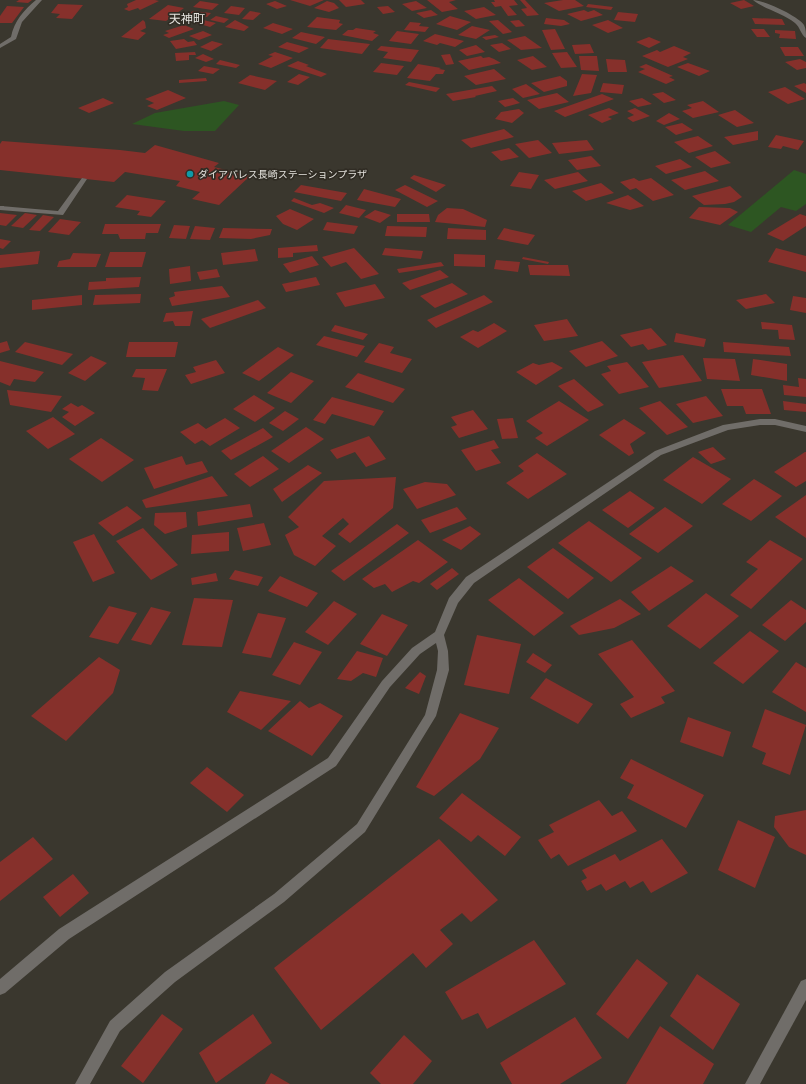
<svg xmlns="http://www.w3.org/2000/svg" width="806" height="1084" font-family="'Golos Text','Noto Sans JP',sans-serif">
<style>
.green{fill:#2d5622}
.building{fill:#86302b}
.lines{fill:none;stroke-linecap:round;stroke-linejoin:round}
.service{fill:#706d69;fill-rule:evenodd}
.minor{fill:#706d69;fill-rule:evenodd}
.tertiary{fill:#706d69;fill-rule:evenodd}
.culture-dot{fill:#0f9aa8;stroke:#302c24;stroke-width:1.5}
.labels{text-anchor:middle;stroke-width:3.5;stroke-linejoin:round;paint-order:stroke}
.far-poi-label{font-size:10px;fill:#e5e3de;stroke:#302c24;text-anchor:start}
.far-quarter-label{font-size:12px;fill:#e5e3de;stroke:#302c24}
</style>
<rect width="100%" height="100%" fill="#3a372e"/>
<g class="green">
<path d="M224,101L239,105L215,131H184L132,124L155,113Z"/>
<path d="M794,170L806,174V204L796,211L781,207L751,232L728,225Z"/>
</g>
<g class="building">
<path d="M19,0H32L28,3L16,2Z"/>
<path d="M136,0H155L159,1L140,10L138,8L129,11L124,9L128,7L127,4Z"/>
<path d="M290,0H324L310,6Z"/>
<path d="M339,0H361L365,4L346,7Z"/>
<path d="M427,0H456L449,2L458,9L442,12Z"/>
<path d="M494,0H514L518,5L509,6L517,15L508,16L501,6L495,7L491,2H495Z"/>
<path d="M520,0H525L539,15L527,16L521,9L527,8Z"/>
<path d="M563,0H575L584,6L559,11L544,3Z"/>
<path d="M744,0L754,6L741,9L730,3Z"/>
<path d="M200,1L219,4L212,10L193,7Z"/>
<path d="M275,1L287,6L277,9L266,4Z"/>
<path d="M327,1L334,3L339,8L329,12L314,8Z"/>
<path d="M416,1L427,8L412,11L402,4Z"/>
<path d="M58,4L83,5L72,19L56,18L60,14L51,13Z"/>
<path d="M588,4L613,7L611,10L586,7Z"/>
<path d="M168,5L184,8L166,21L149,19Z"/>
<path d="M7,6L24,7L12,23H0V16Z"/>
<path d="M231,6L245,8L239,15L224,13Z"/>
<path d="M388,6L395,12L383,14L377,7Z"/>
<path d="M484,7L496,15L476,19L464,11Z"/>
<path d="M431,10L438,15L424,18L416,13Z"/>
<path d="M584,10L588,12L594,10L603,15L581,21L567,14Z"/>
<path d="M193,11L211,13L207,17L189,14Z"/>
<path d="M250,11L261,13L253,20L242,19Z"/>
<path d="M618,12L638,14L635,22L614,20Z"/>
<path d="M216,16L229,19L224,23L210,20Z"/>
<path d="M450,16L471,22L457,30L436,24Z"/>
<path d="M317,17L340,20L339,23L343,24L336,30L307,27Z"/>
<path d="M546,18L564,20L570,24L561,26L544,24Z"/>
<path d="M752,18L782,19L785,25L755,24Z"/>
<path d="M199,19L216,23L210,27L193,22Z"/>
<path d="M143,20L145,22L146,28L140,31L146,33L138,40L121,37Z"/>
<path d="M235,20L249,27L244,31L225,27Z"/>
<path d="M498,20L512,32L503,34L489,21Z"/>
<path d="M519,20L525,26L516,27L510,21Z"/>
<path d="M608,20L623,28L608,33L592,25Z"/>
<path d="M410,22L421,23L419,26L429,27L425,32L404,30Z"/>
<path d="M273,23L293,29L282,34L263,28Z"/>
<path d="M184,25L194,29L169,38L163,35L169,33L165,31Z"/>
<path d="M472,26L490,30L476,39L458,35Z"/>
<path d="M356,28L376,31L373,33L379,35L372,41L342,35L348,30H353Z"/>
<path d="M555,29L565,49L551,50L542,30Z"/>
<path d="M751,29H764L770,37H757Z"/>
<path d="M775,30L795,31L796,39L779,38L780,34L775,33Z"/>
<path d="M203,31L212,35L199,40L189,36Z"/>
<path d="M397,31L419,34L411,44L389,41Z"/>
<path d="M301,32L325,37L316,44L292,38Z"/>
<path d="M435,34L464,41L455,47L440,43L437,45L423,41Z"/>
<path d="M495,35L499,37L486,40L482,37Z"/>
<path d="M525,36L542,48L521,50L507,40Z"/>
<path d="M649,37L661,42L649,48L636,42Z"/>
<path d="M184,39L188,42L194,41L197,45L176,49L170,41Z"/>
<path d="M328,39L370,44L362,54L320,48Z"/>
<path d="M212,41L223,44L211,51L200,47Z"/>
<path d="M287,42L309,48L299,53L278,47Z"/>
<path d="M502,43L511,49L499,52L490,45Z"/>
<path d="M590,44L594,53L575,54L572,45Z"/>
<path d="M476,45L485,52L467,56L459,50Z"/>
<path d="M381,46L419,50L411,62L383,58L388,52L377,50Z"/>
<path d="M674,46L691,53L683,57L688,59L668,67L642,56L657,50L660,52Z"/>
<path d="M780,47H798L804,56H785Z"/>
<path d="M195,52L196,55H189V60L176,61L175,53Z"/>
<path d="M275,52L293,58L271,68L258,64L273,56L268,55Z"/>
<path d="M567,52L577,67L561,68L552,53Z"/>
<path d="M203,54L214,59L206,62L195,58Z"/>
<path d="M450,54L454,64L446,65L441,55Z"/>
<path d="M481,56L483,58L489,57L494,59L501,63L469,70L458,61Z"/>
<path d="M533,56L547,67L532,70L517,60Z"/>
<path d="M579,56H597L599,71L581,70Z"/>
<path d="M606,59L625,60L627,72H608Z"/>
<path d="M800,59L806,62V68L797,70L785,62Z"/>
<path d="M220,60L240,65L236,68L216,64Z"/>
<path d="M298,61L309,65L306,66L327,74L321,77L287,66Z"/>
<path d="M381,63L404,66L397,75L373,72Z"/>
<path d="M688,63L710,71L699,76L677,67Z"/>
<path d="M418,64L441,68L439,69L445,70L443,74H436L430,81L407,78Z"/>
<path d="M646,64L673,76L669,77L675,80L666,84L638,72L645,69L639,67Z"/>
<path d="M204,66L220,69L213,74L198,71Z"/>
<path d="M494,69L506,79L476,85L464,76Z"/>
<path d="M299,74L310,77L298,85L287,82Z"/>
<path d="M582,74L597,75L591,93L573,96Z"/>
<path d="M250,75L277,81L265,90L238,83Z"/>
<path d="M560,76L567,81V86L544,92L531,83Z"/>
<path d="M206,78L207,81L179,83V80Z"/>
<path d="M409,82L440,88L436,92L405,85Z"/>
<path d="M603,83L624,85L622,94L600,92Z"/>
<path d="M804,83L806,84V93L794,86Z"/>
<path d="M526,84L540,94L523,98L512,89Z"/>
<path d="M492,86L497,91L475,96L476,97L453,101L446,94Z"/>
<path d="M785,87L805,99L788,104L768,92Z"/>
<path d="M168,90L186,98L157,110L147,106L154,103L145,99Z"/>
<path d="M663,92L676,100L664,103L652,94Z"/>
<path d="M557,93L569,102L539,109L527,100Z"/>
<path d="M602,94L614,99L565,117L554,111Z"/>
<path d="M103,98L114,103L89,113L78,108Z"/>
<path d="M513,98L520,103L505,107L498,101Z"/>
<path d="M642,98L652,104L638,107L629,101Z"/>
<path d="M703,101L719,112L693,118L682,111L692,108L687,105Z"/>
<path d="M609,108L619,113L608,117L612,119L602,123L588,115Z"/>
<path d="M635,108L650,116L633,122L627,118L634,115L627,111Z"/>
<path d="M519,109L524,113L512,123L495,119L501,112Z"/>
<path d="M735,110L754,123L737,127L718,115Z"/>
<path d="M669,113L680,119L664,125L656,121Z"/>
<path d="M682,123L693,130L676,135L665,127Z"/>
<path d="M504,129L514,137L471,148L461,140Z"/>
<path d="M758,131V140L733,145L724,137Z"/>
<path d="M776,135L804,141L798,150L783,146L781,149L768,147Z"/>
<path d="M698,136L713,146L689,153L674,142Z"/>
<path d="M538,140L552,153L529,158L515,144Z"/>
<path d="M587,140L594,150L559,154L552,143Z"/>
<path d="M2,141L120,150L145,153L155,145L219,163L214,167L250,176L219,205L192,199L200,192L176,186L180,181L125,172L114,182L0,170V144Z"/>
<path d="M509,148L519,157L501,161L491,152Z"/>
<path d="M715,151L731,163L711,168L695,157Z"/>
<path d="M591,156L601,166L577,170L568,160Z"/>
<path d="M680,159L692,167L666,174L655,166Z"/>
<path d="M705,171L719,181L685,190L671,180Z"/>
<path d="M519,172L539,175L531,189L510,186Z"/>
<path d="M578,172L588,181L555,189L544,180Z"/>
<path d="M414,175L446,185L436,192L410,178Z"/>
<path d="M634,178L639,181L651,178L674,195L653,201L636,188L630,190L620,182Z"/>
<path d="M601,183L614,193L586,201L572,191Z"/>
<path d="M301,185L347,193L341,201L294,192Z"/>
<path d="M405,185L438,201L427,207L395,190Z"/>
<path d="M730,186L742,197L734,202L725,204L704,205L692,196Z"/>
<path d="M364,189L401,199L395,207L357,200Z"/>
<path d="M127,195L166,201L151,217L137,215L140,211L115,207Z"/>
<path d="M628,195L644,206L630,210L606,203Z"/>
<path d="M294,198L312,205L320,203L334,208L324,213L291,201Z"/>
<path d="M346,205L366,210L359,218L339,213Z"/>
<path d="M699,207L730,208L738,212L720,225L689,218Z"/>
<path d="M447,208L463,209L487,220L485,227L435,222L438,215Z"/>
<path d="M290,209L314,219L297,230L283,224L276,216Z"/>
<path d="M375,210L391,215L380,223L364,217Z"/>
<path d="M0,213L17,215L6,226L0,225Z"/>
<path d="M25,213L37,215L23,228L11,226Z"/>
<path d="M397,214H429L430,222H397Z"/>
<path d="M800,214L806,216V226L783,241L767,234Z"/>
<path d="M43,215L54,217L40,231L29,230Z"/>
<path d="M60,219L81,222L69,235L48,232Z"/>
<path d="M327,222L358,226L354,234L323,230Z"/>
<path d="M105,224H161L158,233H146L145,239H120L118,234H102Z"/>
<path d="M174,225L190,226L186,239L169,238Z"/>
<path d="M195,226L215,228L210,240L190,239Z"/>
<path d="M387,226L427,227L426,237L385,236Z"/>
<path d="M223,228L272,229L270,235L251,239L219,238Z"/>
<path d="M448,228L486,230V240L447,239Z"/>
<path d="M504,228L535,235L528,245L497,239Z"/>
<path d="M0,239L11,241L3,249L0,248Z"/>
<path d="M317,245L318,251L293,253V257L278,258V248Z"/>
<path d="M354,248L379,274L361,279L346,262L331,267L322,257Z"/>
<path d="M385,248L423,251L421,259L382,255Z"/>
<path d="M776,248L806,256V272L768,262Z"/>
<path d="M255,249L258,261L223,265L221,253Z"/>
<path d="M40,251L38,264L0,268V255Z"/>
<path d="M110,252H146L142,267H105Z"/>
<path d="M73,253L101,254L96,267H57L59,261L70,259Z"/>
<path d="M454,254L485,255V267L454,266Z"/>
<path d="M312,256L319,265L290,273L283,264Z"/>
<path d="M523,257L549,262L548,264L522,259Z"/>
<path d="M496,260L520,262L518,272L494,269Z"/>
<path d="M441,262L444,266L399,273L397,269Z"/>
<path d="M528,265H568L570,276L530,275Z"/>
<path d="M190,266L191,281L170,284L169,269Z"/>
<path d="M217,269L220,277L200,280L197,272Z"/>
<path d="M440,270L449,277L410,290L402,283Z"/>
<path d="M141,277L139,287L88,290L89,282L106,281V278Z"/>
<path d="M316,277L320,285L286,292L282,284Z"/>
<path d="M452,283L468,294L435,308L420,296Z"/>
<path d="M375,284L385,298L345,307L336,293Z"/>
<path d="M222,286L230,297L172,306L169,298L175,296L174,292Z"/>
<path d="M141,294L140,303L93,305L95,295Z"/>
<path d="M766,294L775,303L746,309L736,300Z"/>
<path d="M82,295V305L32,310V300Z"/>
<path d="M484,295L493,302L436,328L427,320Z"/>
<path d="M793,296L806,298V313L790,310Z"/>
<path d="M258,300L266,308L210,328L201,319Z"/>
<path d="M193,311L190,326H175L173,321L163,322L166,313Z"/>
<path d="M567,319L578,336L544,341L534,325Z"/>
<path d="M761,322L792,325L795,340L779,339L778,330L762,329Z"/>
<path d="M494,323L507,331L478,348L460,337L473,330L478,332Z"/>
<path d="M335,325L368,334L363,340L331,331Z"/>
<path d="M651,328L667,345L648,350L643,344L631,347L620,335Z"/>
<path d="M676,333L706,339L704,347L674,342Z"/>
<path d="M324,336L365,346L357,357L316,345Z"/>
<path d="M7,341L10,350L0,353V343Z"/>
<path d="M602,341L618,356L586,367L569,351Z"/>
<path d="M25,342L73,354L62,365L15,352Z"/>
<path d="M129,342H178L175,357H126Z"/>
<path d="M723,342L789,347L791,356L724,352Z"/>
<path d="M379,343L394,347L390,353L412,359L402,373L364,362Z"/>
<path d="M278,347L294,355L259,381L242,373Z"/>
<path d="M683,355L702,381L659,388L642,362Z"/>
<path d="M91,356L107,363L85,381L68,373Z"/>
<path d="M703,358L735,359L740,381L707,379Z"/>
<path d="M753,359L787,364V381L751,375Z"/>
<path d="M216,360L225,373L191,384L185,375L196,372L193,367Z"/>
<path d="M0,361L44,372L35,382L14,379L10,386L0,382Z"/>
<path d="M552,362L563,368L536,385L516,372L533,363L539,365Z"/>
<path d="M627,362L649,387L619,394L601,374L611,371L607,366Z"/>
<path d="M136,369H167L158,391L142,390L145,378L132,377Z"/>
<path d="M291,372L314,381L291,403L267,393Z"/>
<path d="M358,373L405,389L393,403L345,387Z"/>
<path d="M798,378L806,379V397L784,395L783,385L799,387Z"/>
<path d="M574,379L604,405L588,412L558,386Z"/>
<path d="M721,389H762L771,414H746L743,406H727Z"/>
<path d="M7,390L62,396L51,412L10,405Z"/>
<path d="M254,395L275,408L255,422L233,409Z"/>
<path d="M706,396L723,416L693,423L676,404Z"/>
<path d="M332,397L384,411L374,426L332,414L325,424L313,420Z"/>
<path d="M559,401L589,420L547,446L535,438L543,433L526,421Z"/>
<path d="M660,401L688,427L667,435L639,408Z"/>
<path d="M783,401L806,404V412L784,410Z"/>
<path d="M71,403L78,407L82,405L95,413L75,426L62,417L69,412L62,409Z"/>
<path d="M473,410L488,429L459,438L451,427L457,425L451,417Z"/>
<path d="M285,411L299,419L283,431L269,423Z"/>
<path d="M53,417L75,434L48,449L26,431Z"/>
<path d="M225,418L240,428L210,446L202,440L195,444L180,432L198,423L206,429Z"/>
<path d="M513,418L518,438L502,439L497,419Z"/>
<path d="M624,419L646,433L630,444L634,453L629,456L599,435Z"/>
<path d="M306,427L324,439L289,463L271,451Z"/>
<path d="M263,428L273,437L231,460L221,451Z"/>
<path d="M369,436L386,459L366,467L355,452L337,459L330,450Z"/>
<path d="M101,438L134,460L102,482L69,459Z"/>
<path d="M494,440L499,448L491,450L501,463L476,471L461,450Z"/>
<path d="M713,447L726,459L711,464L698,452Z"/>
<path d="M805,452H806V481L796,487L774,472Z"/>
<path d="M537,453L567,474L528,499L506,483L524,471L518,466Z"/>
<path d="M182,456L186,465L202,461L208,472L154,489L144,468Z"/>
<path d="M263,456L279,469L250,487L234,474Z"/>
<path d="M693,457L731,479L702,504L663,480Z"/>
<path d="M308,465L322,473L282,502L273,489Z"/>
<path d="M212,476L228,496L146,508L142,500Z"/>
<path d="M396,477L393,508L350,543L338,534L349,524L343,518L322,536L336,546L315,566L294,555L285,535L299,527L288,517L324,481Z"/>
<path d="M754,479L782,496L751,521L722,504Z"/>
<path d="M425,482L447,484L456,495L417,509L403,489Z"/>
<path d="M630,491L655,508L628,528L602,510Z"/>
<path d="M806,495V538L775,517Z"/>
<path d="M250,504L253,517L198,526L197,512Z"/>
<path d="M127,506L142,518L113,536L98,523Z"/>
<path d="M457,507L467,519L430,533L421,520Z"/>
<path d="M665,507L693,526L658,553L629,534Z"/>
<path d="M186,512L187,527L165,534L154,525L155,513Z"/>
<path d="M589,521L642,558L611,582L558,543Z"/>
<path d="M264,523L271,545L243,551L237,528Z"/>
<path d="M397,524L409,533L344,581L331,571Z"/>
<path d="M470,526L481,534L461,550L442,540Z"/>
<path d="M143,528L178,565L151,580L116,541Z"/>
<path d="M229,532V551L191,554L192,535Z"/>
<path d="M94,534L115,573L93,582L73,542Z"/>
<path d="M418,540L448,562L419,583L413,581L392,592L385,584L374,588L362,579Z"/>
<path d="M770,540L803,559L751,609L730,595L758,569L746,562Z"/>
<path d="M553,548L594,578L568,599L527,567Z"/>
<path d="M671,566L694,581L649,611L631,592Z"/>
<path d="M452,568L459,574L437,590L430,584Z"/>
<path d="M235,570L263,577L258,586L229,579Z"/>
<path d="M216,573L218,581L192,585L191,578Z"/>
<path d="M280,576L318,593L307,607L268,591Z"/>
<path d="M519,578L564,613L534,636L488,600Z"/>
<path d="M706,593L739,616L700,649L667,626Z"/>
<path d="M194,598L233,600L222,647L182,645Z"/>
<path d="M620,599L641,614L614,628L579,635L570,626Z"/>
<path d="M791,600L806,610V622L785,641L762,625Z"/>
<path d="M334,601L357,614L328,645L305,632Z"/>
<path d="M109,606L137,613L118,644L89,637Z"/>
<path d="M151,607L171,612L151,645L131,640Z"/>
<path d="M258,613L286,618L271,658L242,653Z"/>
<path d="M382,614L408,625L387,656L360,644Z"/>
<path d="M750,631L779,651L743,684L713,663Z"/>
<path d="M477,635L521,644L509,694L464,685Z"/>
<path d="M632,640L675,691L661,697L665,703L631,718L620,704L634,697L598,654Z"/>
<path d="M294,642L322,652L300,685L272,675Z"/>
<path d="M357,651L383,658L376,677L363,673L351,681L337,679Z"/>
<path d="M533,653L552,665L545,673L526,662Z"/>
<path d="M99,657L120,670L113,693L66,741L31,716Z"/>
<path d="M796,662L806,668V712L772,692Z"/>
<path d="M420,672L426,676L419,694L405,688Z"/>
<path d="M546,678L593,704L578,724L530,698Z"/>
<path d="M240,691L291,701L261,730L227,712Z"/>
<path d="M300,701L309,708L320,703L343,716L312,756L268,731Z"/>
<path d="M765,709L806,725L790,775L762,764L766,753L752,747Z"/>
<path d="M460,713L499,728L480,759L434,796L416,787Z"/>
<path d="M688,717L731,732L723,757L680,742Z"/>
<path d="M631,759L704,795L686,828L627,798L634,785L620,778Z"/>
<path d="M207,767L244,795L227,812L190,783Z"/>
<path d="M462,793L521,837L505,856L478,835L471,842L439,818Z"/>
<path d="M599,800L612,816L622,811L637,831L568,866L559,854L551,859L538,840L554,832L549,825Z"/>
<path d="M806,810V855L789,847L774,827L775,816Z"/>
<path d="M738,820L775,837L755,888L718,870Z"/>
<path d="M33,837L53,859L0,901V862Z"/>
<path d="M439,839L498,900L471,922L462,913L440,930L453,944L426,968L413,953L321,1030L274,968Z"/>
<path d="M662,839L688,873L651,893L643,881L630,888L625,881L606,891L601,884L587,891L581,881L587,878L582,870L615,854L620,861Z"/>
<path d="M73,874L89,893L60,917L43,897Z"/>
<path d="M534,940L566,984L487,1029L478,1013L462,1020L445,992Z"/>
<path d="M637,959L668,983L628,1039L596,1014Z"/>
<path d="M697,974L740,1004L713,1050L670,1016Z"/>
<path d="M162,1014L183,1029L143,1083L121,1066Z"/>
<path d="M253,1014L272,1043L216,1083L199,1053Z"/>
<path d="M575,1017L602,1058L560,1084H512L500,1063Z"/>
<path d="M660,1026L714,1064L703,1084H626Z"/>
<path d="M404,1035L432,1061L413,1084H381L370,1073Z"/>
<path d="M271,1073L290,1084H265Z"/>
</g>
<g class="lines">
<path class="service" d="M82,178L87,179L63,215L0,210L1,206L58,211Z"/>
<g class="minor">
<path d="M36,0H42L22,22L16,39L0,48V44L11,37C14,21 24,10 36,0Z"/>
<path d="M753,0C764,0 798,16 804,25C806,29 806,33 806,38C801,35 800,27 795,23C783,13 766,10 753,0Z"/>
<rect x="0" y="206" width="4" height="4"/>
<path d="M760,419H775L806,426V432L775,425H760L728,430L661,455L474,583L458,603L444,635L448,651L449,670L436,716L365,832L284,902L175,982L120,1031L90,1084H75L110,1021L165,972L274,894L357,824L425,715L437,670L438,651L436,643L420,654L390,687L336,766L69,939L5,993L0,995V979L59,929L328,758L382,681L412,648L435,632L449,598L466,577L655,451L723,425Z"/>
</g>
<path class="tertiary" d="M806,979V1000L760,1084H745L801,981Z"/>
</g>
<circle class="culture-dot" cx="190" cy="174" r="4"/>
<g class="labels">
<g class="far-poi-label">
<text x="198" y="178">ダイアパレス長崎ステーションプラザ</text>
</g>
<g class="far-quarter-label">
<text x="187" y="23">天神町</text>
</g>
</g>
</svg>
